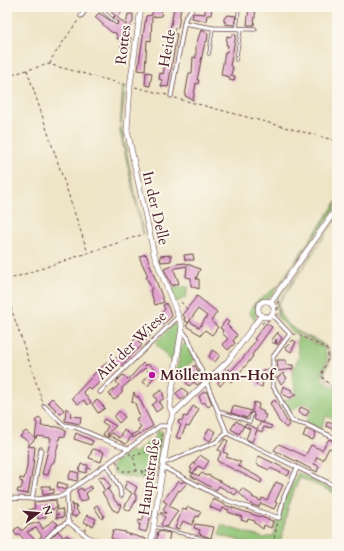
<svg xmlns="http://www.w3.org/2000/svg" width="344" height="551" font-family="Cardo,serif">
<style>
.green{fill:#91c374;stroke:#6e7150}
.building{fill:#de9bcc;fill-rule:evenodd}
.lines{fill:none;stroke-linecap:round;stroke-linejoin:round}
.lane-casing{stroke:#633d42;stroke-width:3.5}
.street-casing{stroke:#633d42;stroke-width:5}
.secondary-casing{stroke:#633d42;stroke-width:6}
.path{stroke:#633d42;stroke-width:1;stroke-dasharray:3 3;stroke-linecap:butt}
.lane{stroke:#fff;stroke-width:2}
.street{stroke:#fff;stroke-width:3.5}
.secondary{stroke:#fff;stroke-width:5}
.poi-dot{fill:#b5179e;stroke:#fbf7ec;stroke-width:1.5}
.labels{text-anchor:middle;stroke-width:4;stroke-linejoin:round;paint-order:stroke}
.street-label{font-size:15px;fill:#4a1f2b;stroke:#fbf7ec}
.poi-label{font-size:15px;font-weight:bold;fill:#4a1f2b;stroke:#fbf7ec;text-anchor:start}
</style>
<rect width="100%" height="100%" fill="#fbf7ec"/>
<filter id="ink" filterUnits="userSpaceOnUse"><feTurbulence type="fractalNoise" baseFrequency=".025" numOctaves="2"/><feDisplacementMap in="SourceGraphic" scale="8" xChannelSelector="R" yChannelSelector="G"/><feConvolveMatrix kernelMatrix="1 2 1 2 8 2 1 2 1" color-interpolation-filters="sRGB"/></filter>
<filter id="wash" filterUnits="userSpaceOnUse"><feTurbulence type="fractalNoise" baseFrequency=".012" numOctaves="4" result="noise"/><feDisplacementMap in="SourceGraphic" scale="16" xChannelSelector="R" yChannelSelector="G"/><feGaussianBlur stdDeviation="0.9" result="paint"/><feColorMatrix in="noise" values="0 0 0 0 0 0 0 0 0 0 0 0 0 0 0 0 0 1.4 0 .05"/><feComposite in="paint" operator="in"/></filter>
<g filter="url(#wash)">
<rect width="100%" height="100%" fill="#eee4c6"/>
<g class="green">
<path d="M123,85L125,88L121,126L143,233L120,131Z"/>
<path d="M337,201L334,210L272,295L258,304L255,321L249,312L255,303L278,286Z"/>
<path d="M337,212L277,299V317L276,300Z"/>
<path d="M337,217L278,304C282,338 327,335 330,354C332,361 325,367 325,375L329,382L337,386L329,382L323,374L330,356L327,348L300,334L293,333L290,329L278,318V304Z"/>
<path d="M179,287H188L186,297L176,302L170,289Z"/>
<path d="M174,324L177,325L178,327L172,362L155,343Z"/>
<path d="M298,336L324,348L327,356C323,375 314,378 337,389V420L326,416L320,430L305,423L313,407L304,403L289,412L283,401L297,394L292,378L293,370L299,356L297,341Z"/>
<path d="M187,340L194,360L176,375L181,348Z"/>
<path d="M159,430L162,431L154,482L114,474L112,467L115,462L131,450L134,453L157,436L155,433Z"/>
<path d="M298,473L337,491V494L300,478L290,499L280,544H252L219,535L221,525L264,538L274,535L277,521L280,522L284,499Z"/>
</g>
<g id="blocks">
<g class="building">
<path d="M116,7H125L117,17L126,25L128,14H133V22L130,26L129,38H131L128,52H124L125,47H121V38L117,39L116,33L111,32L95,17L99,13L117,25L118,22L113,17L116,16L111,12Z"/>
<path d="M153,7H162L161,16L152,17L151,41L147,40L145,71L138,70L146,16L152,15Z"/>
<path d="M174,7H181L178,28H174V32L170,31Z"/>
<path d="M205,7H212L211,15H207L206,21L192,18L193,13L205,14Z"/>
<path d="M249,7H256L254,25H247Z"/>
<path d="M228,15L236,16L234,25L225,24L226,22H224V18Z"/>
<path d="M201,30L208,33L207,42H205L197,80H199L198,84L196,83L193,100L185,96L189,73H192L193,57L196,58V45Z"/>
<path d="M171,33L177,34L168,87L161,86L162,80L159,79L160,73L163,74Z"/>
<path d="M232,34L236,35L230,66L233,67L231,75L235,76L234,81L229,80L230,77L221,75L225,52H227L228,45H226L227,36L231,37Z"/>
<path d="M146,72L152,73L150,86L145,85Z"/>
<path d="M146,254L164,302L155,305L150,290L152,289L146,277L148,276L140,259V256Z"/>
<path d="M193,254L194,260H185L184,255Z"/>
<path d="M171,255V261L161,262L160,256Z"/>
<path d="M185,263L200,269L196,279H199V289L191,286V278L186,277L187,266L176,268L174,270L179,283L172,286L164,269L176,264Z"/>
<path d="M197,296L217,312L211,321L218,327L212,335L205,330L201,335L186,326L190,321L199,328L207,316L198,309L188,323L184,320L185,317L182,315Z"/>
<path d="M166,303L172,316L162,326L156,319L165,309L163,305Z"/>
<path d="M226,320L229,322L227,325L237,335L233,341L235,343L228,350L222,344L228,339L222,333L223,330L220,328Z"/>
<path d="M266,323L272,327L252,355L253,356L248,363L231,382L227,378L220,386L218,383L221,378L229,369L231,371L243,358L256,340L254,339Z"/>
<path d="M145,329L151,335L146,340L143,337L138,341L142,345L122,365L118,366L116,364L111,368L113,370L111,374H109L91,390L88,387L83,392L91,402L88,405L84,400L78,404L72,398L96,372L109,361H113L135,339L139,332L141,333Z"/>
<path d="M278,332V334L282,338L277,345L276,339L275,344L271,341Z"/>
<path d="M293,340L296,342L291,352L285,348Z"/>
<path d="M212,350L220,355L215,362L209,357Z"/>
<path d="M277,360H286V365H293V369L278,371Z"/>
<path d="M143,363L146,366L148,364L156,371L154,374L155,375L148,386L143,382L150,373L145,368L122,388V393L114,400L109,394L119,385L116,382L123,375L128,380Z"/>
<path d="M195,365L202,381L197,385L194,382L189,386L179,373L182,371L184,374Z"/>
<path d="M269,369V377H263L262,370Z"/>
<path d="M283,373L287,378L281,384L277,378Z"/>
<path d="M250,377L263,381L262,387L256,385L257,383Z"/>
<path d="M283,386L292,390L291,392L297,394L290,398L281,393Z"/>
<path d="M183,388L188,394L181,400L176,393Z"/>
<path d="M162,390L164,398L159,402L162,408L156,412L152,405L157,401L154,395Z"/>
<path d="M134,392L136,397L138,396L153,426L133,438L132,435L126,444L108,435L112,433L120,438L124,430L131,435L139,431L138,429L141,427L136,420L140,417L135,403L132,402Z"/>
<path d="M204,392H207L212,404L208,407L204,402L202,404L199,396Z"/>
<path d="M52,398L64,410L60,414L48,402Z"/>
<path d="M97,400L105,408L98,413L92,404Z"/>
<path d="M275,400L289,425L286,428L279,421L270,403Z"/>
<path d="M254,402L259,404L258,409L264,412L263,414L266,415L263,423L255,420L253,412L250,413L247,418L231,413L233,406L252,411Z"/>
<path d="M193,406L199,409L189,427L186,426L180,439L176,437L181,425L178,423L179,420L182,421L184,416L187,417Z"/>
<path d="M301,407L309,411L306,416L298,412Z"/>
<path d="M66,408L71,412L70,416L81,417L80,424L65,421Z"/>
<path d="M119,411L125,417L119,423L114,417Z"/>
<path d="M39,418L42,421L41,426L58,427L66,431L65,437L60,436L54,462L51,464L48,475L42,474L51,438L38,436L28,446L35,447L33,467L28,494L17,492L18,489H21L23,482L20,481V478L24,479L27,467L28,441L20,436L26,431L35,438L37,423L35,421Z"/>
<path d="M104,419L116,426L107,434L109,438L103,435L108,426L102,422Z"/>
<path d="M236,421L244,426L239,434L231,429Z"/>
<path d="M261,422L272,426L270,429L264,427L262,432L257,430L252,442L246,439L250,429L244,426L246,424L257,429Z"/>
<path d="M327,422L337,425V431L326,426Z"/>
<path d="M209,428L216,432L210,441L204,438Z"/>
<path d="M306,429L316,433L313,440L303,436Z"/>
<path d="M76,433L93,441L91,445L74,439Z"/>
<path d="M225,439L228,441L223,452L228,454L226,457L241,462L238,466L257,476L262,480L261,483L217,461L220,455L221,451L218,450Z"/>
<path d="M329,439L335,442L332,449L329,448L323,460L317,457L314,464L319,466L317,472L274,450L279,444L305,456L311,445L322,450Z"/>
<path d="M94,449L104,452L101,462L89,458L92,450Z"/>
<path d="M200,455L209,461L204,469L198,466L193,473L190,472L192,469L190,468Z"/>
<path d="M259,456L290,471L288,476L270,468L269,470L256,464Z"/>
<path d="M81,464L88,465L86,473L79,471Z"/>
<path d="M71,471L79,473L77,481L68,479Z"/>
<path d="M193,473L199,476L202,473L207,476L208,475L238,491L235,495L219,486L216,490L191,476Z"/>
<path d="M101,476L102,478L104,477L111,487L106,490L108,489L116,502L121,505L118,512L113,510L102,492L105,491L98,478Z"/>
<path d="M127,481L137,487L134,494L136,495V500L130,511L124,508L132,493L124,488Z"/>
<path d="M178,481L182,483L183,481L187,483L180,491L179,490L169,506L178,511L167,527L163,526L161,524L165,517L160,513H166L163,509L167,503L163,501Z"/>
<path d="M58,482L68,485L67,488L65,490L57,487Z"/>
<path d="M276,482L283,485L275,502L277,503L274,509L263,504H260L259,507L252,505L239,493L242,488L253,496L252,497L261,501L262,498L267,500Z"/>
<path d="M146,483L153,484L148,504L145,502L146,498L144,497Z"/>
<path d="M42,486H50V490L54,489V493L43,495Z"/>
<path d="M90,486L92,489L86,493L88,499L80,502L77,490L82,488L83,491Z"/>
<path d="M213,499L227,506L273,521L271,528L264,525L263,529L255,523V521L248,519L247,522L241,520L242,517L228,512L229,510L223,508L221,512L210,507Z"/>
<path d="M56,500L57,508L45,511L46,517L38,519L37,513L30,515L28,510L35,508L34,502Z"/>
<path d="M72,503L74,506L76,505L77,508L76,509L79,514L75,517L71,515L73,511Z"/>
<path d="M97,505L104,516L102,519L94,507Z"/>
<path d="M188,507L201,512L198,517L196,516L192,525L183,521L179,529L175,528L183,508L186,510Z"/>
<path d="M62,509L64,517L55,518L59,514L56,515V510Z"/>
<path d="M146,510L152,511L146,532L139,530L140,524H138L139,520L142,521Z"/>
<path d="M87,515L96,519L93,526L84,522Z"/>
<path d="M53,520L58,524L38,544H28L19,534L17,536L14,532L15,529L19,527L22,531L27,526L39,522L43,529ZM36,528L42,536L36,541L27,532Z"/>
<path d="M195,524L214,527L211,538L199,534L200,530L194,528Z"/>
<path d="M113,530L126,532L125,533L146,539L144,544H135L113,539L111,538Z"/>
<path d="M58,531L64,538L66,535L73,539L70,544L63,541L58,544H46Z"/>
<path d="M158,531L170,533L168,544H156Z"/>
</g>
</g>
</g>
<g filter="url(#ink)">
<use href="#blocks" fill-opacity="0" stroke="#633d42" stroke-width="1"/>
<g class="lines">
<g class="lane-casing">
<g id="lane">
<path d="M99,7L116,23"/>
<path d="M237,28L239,7"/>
<path d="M209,54L213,28"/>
<path d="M236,60L241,29"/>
<path d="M219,411L250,422L252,414"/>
<path d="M155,527L209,540"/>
<path d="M7,540L12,541L15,544"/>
</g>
</g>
<g class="street-casing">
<g id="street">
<path d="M81,16L88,7"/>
<path d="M184,23L213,28L255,29"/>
<path d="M171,96L185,19L193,7"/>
<path d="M272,315L290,334L273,357V386L292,421L307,425L337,439"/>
<path d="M182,330L188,338L227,433L337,487"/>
<path d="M100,392L179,316"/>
<path d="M44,406L64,425L75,427L103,439L129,449"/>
<path d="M163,461L167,462L216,442L227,433"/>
<path d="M107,465L120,489L121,496"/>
<path d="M163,467L226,500L279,518L284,497L297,468"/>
<path d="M67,493L68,522"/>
<path d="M7,498L39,499L62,496L160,426H169"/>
<path d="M32,499L41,449"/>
<path d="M41,544L56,529L68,522L88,537L109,544"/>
</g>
</g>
<g class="secondary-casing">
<g id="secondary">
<path d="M141,7L130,86L127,130L154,254L182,326L171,397L170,407L173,414"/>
<circle cx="266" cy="309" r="8"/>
<path d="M271,302L337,208"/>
<path d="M151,544L169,426L173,414L228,361L261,316"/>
</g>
</g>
<g class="path">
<path d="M50,64L52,58L79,19"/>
<path d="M27,70L88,253"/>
<path d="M7,76L48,64L126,85"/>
<path d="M135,87L167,95"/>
<path d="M175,98L337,141"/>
<path d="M7,280L144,234"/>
<path d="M7,296L43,403"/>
<path d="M278,301V316"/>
<path d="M181,302L187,309"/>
<path d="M262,324L264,321H272"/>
<path d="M293,334L299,335L326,348C336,366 305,373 337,388"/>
<path d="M160,448L163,430"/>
<path d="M152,451L157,447L156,444L153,445L154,448"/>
<path d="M149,452L151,463"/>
<path d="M129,453L134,459L137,471"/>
<path d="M133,456L146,452L160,455L146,471"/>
<path d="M116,461L122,471H148L156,475"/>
<path d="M193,463L200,467"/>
<path d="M88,468L93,469"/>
<path d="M142,471V475H147L148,471"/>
<path d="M85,531L88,524"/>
<path d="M273,544L278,521"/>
</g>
<use href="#lane" class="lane"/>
<use href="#street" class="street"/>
<use href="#secondary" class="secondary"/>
</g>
</g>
<circle class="poi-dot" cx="152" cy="375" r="4"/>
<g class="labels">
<g class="street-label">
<text transform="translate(123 45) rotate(-83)" y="5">Rottes</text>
<text transform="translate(167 48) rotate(-80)" y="5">Heide</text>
<text transform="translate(156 208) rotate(77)" y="5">In der Delle</text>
<text transform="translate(131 345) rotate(-44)" y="5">Auf der Wiese</text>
<text transform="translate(149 477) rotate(-82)" y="5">Hauptstraße</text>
</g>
<g class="poi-label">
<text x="160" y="380">Möllemann-Hof</text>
</g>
</g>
<rect width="344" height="551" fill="none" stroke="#fbf7ec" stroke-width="24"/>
<g transform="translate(38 513) rotate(74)" stroke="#fbf7ec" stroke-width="3" paint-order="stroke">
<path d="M0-3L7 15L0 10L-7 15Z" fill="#4a1f2b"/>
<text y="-6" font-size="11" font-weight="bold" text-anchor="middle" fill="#4a1f2b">N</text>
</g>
</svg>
